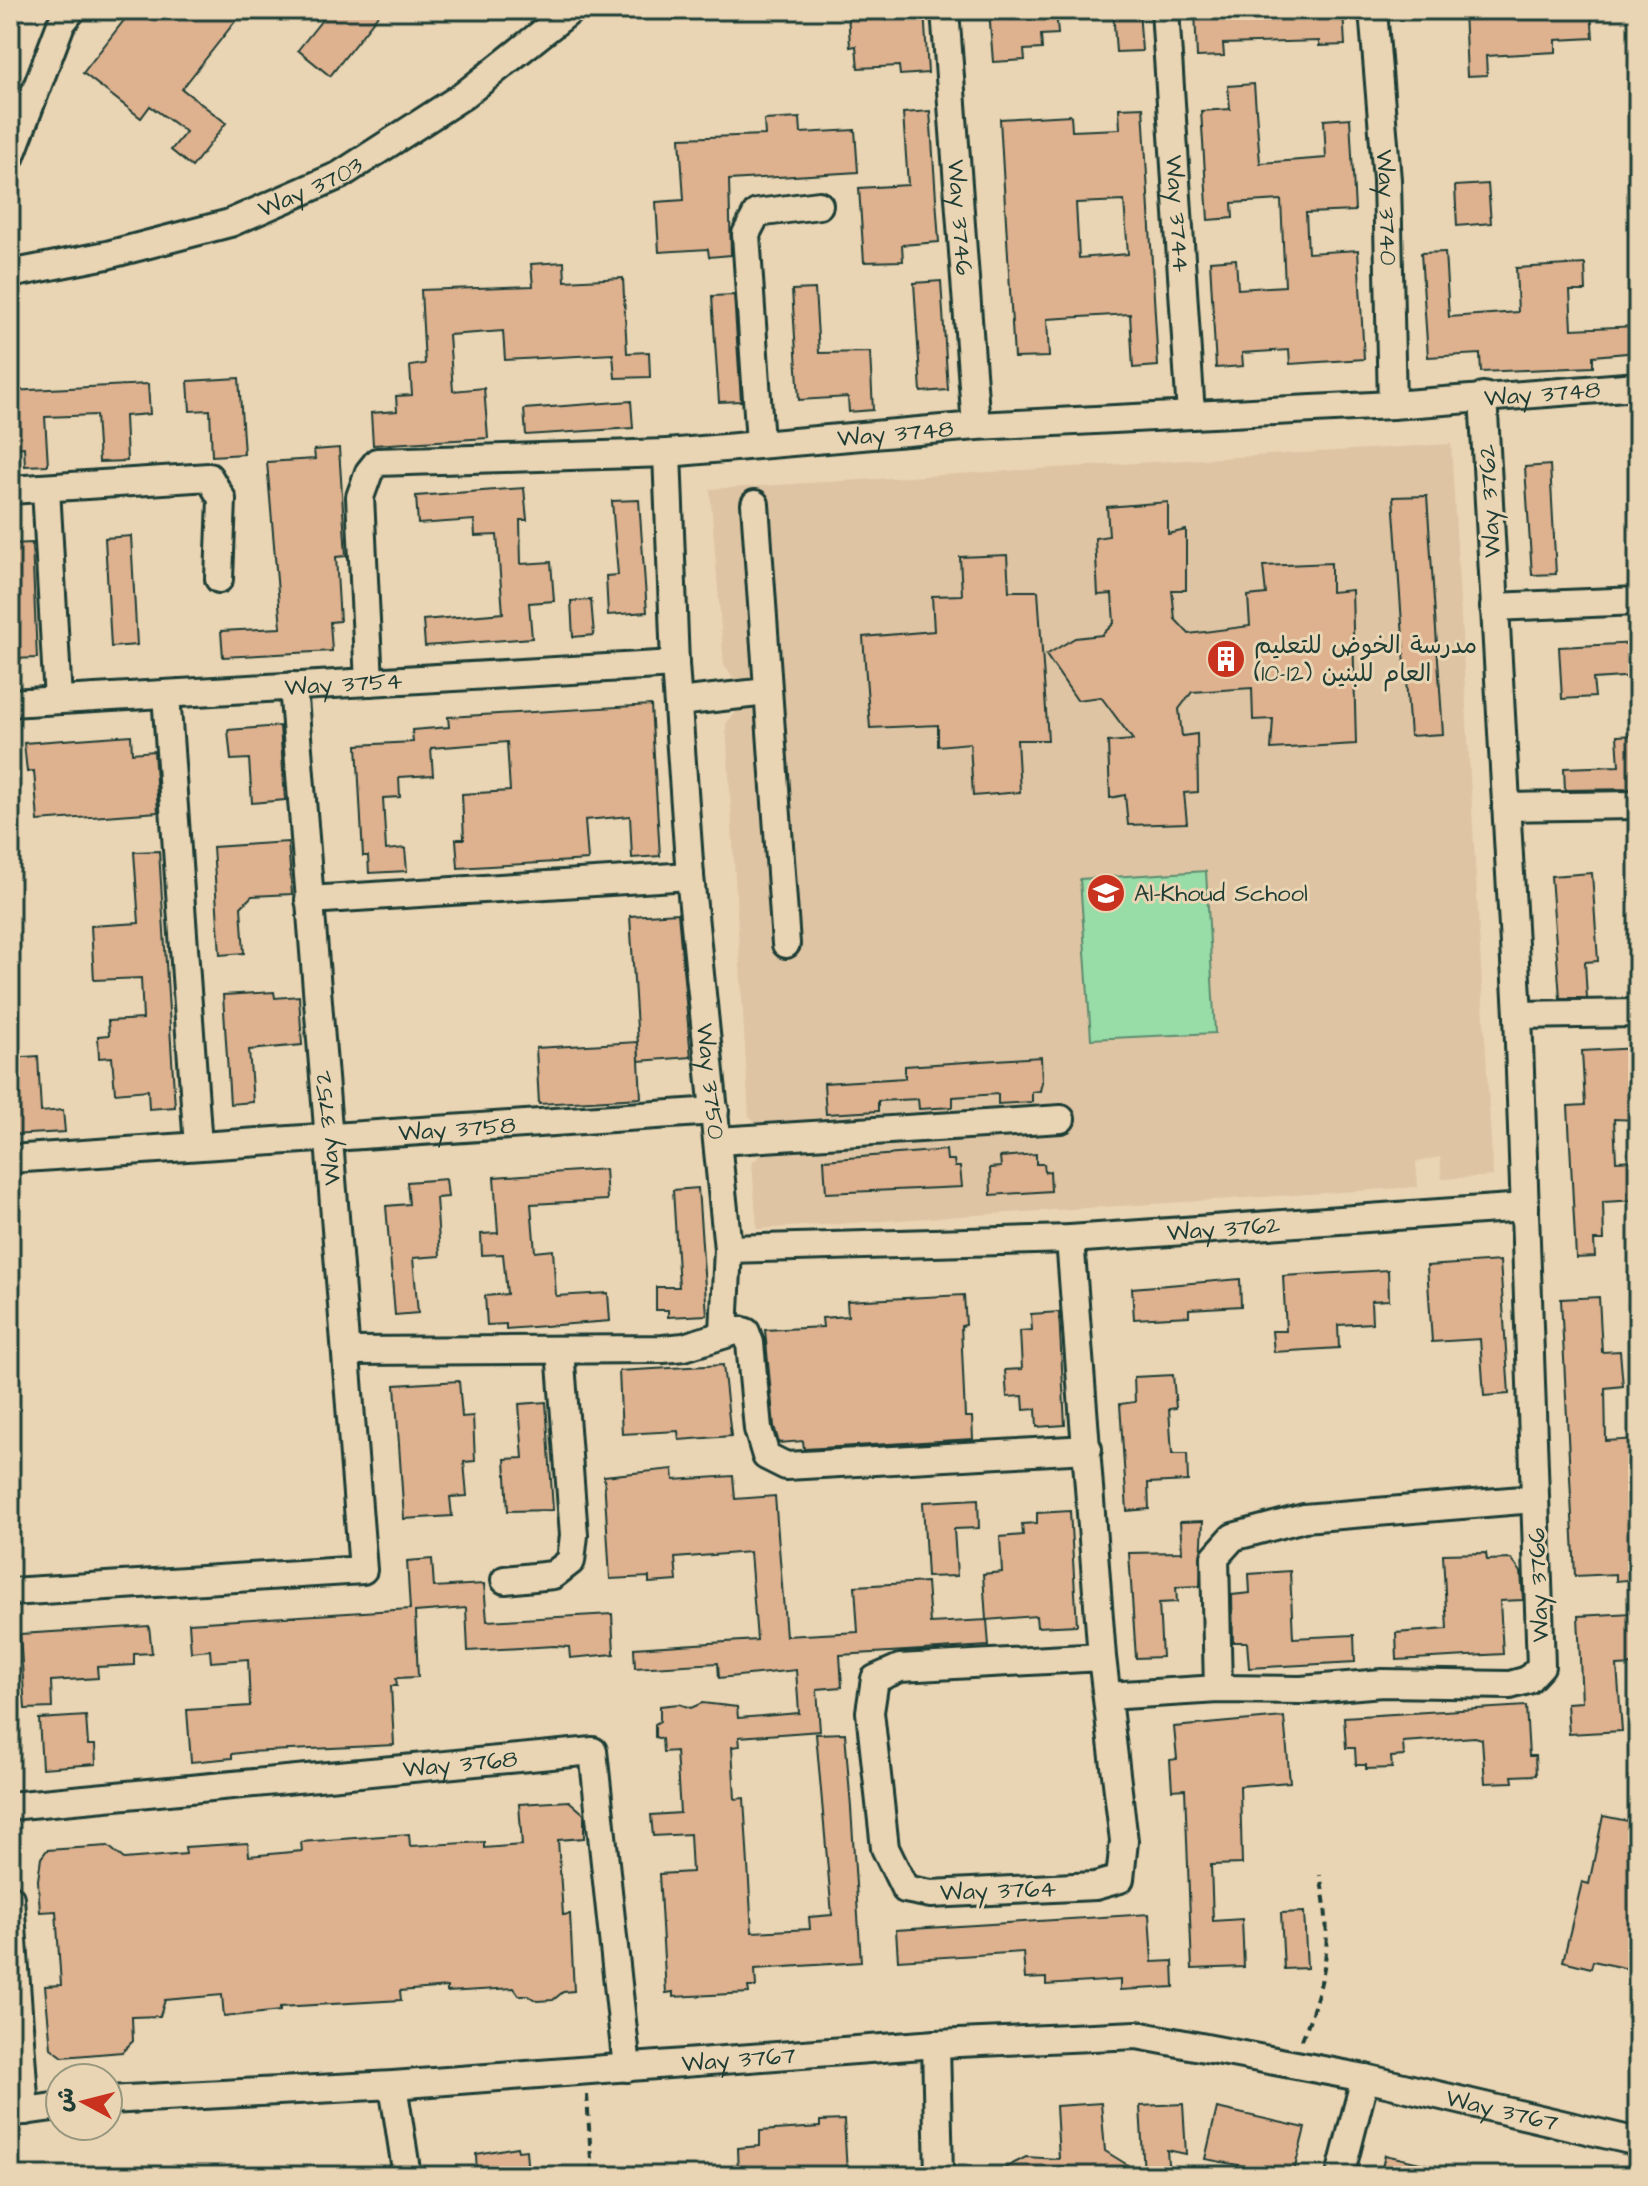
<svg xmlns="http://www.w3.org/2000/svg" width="1648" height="2186" font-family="'Architects Daughter','Playpen Sans Arabic',sans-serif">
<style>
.built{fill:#dec4a3}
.green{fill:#98dca8;stroke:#5c8c6e;stroke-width:2}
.building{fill:#deb18f;stroke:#1f3d34;stroke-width:2;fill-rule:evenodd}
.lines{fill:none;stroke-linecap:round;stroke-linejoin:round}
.minor-casing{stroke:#1f3d34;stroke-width:32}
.path{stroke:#1f3d34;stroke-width:4;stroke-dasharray:8 6;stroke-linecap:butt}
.minor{stroke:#e9d4b3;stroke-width:26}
.labels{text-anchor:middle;stroke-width:6;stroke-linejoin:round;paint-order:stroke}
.street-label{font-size:24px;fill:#1f3d34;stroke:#e9d4b3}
.poi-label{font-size:24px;fill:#1f3d34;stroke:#e9d4b3;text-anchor:start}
</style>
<rect width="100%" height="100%" fill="#e9d4b3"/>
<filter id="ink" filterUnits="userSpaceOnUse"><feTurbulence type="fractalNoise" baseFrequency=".0125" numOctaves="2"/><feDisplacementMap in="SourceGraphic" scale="16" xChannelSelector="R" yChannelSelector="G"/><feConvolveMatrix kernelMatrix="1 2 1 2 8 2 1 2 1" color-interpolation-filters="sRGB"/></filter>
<g filter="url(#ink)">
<path class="built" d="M1451,444L1493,1176L1442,1179L1440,1157L1416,1162L1418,1187L757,1229L752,1163L764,1152L760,1126L749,1116L726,724L737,711L734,679L724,665L710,489Z"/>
<path class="green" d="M1206,871L1215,1033L1091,1039L1080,879Z"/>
<g class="building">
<path d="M132,10H244L182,89L226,123L192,167L171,150L186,132L150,106L141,118L83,73Z"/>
<path d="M330,10H382L330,76L298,50Z"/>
<path d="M848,10H924L928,73L900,75L899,66L858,68L856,46L850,47Z"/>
<path d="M989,10H1056L1058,34L1041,35L1042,49L1024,50L1025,60L993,62Z"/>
<path d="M1113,10H1139L1142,51L1116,52Z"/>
<path d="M1195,10H1343L1345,45L1319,46V41L1223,44L1224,56L1197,57Z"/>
<path d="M1464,10H1591L1593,38L1556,40V52L1486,56L1487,75L1467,76Z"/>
<path d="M1254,84L1260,163L1326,158L1324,120L1350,118L1355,211L1306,213L1308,253L1358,250L1364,359L1290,364L1289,350L1242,353L1243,366L1216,368L1210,261L1236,259L1238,289L1285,286L1281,200L1232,203L1233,218L1208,220L1201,111L1230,109L1228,86Z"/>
<path d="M1143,107L1158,366L1133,368L1130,314L1047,319L1049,357L1014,358L1000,119L1071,115L1072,131L1120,129L1119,108ZM1124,201L1128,254L1079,258L1076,203Z"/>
<path d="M930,111L939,242L902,245L903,261L864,262L859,188L908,185L903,113Z"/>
<path d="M800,118L801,133L855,130L858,172L729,180L731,255L709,257L708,249L659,252L656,202L684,200L680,138L765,135L764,120Z"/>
<path d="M1488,184L1491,223L1457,226L1455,186Z"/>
<path d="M1445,252L1449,317L1518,312L1516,268L1585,264L1586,291H1570L1572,329L1638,326V352L1593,356V367L1481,372L1480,354L1428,357L1421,253Z"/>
<path d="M564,262L565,281L623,278L627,353L649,352L650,377L615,378L613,354L505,360L503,331L449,335L453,391L484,388L488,438L373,445L371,413L397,411L396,396L412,395L410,366L425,364L421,290L533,286L531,264Z"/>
<path d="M941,281L948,390L921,392L914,283Z"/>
<path d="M815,289L819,353L870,352L873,410L849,412L848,397L799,400L792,290Z"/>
<path d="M734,295L741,401L719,402L712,296Z"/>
<path d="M239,378L244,454L212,456L210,410L190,411L188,381Z"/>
<path d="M148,384L150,414L125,416L127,461L99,462L96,415L45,417L48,465L25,466L24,447L10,448V391Z"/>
<path d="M631,401L633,428L526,435L524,409Z"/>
<path d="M339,448L346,556L336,557L340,621L330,622L332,651L223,657L221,631L281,628L267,462L315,459L314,450Z"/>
<path d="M1550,465L1556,574L1532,575L1525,467Z"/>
<path d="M524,488L527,520H520L521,564L551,562L554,601L529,603L532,638L425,646L423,620L503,613L497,535L475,536L474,520L418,524L416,496Z"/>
<path d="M1427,496L1443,734L1410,736L1393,497Z"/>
<path d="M639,500L647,612L608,615L606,576L618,575L612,501Z"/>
<path d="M1168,502V534L1186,530V590H1172L1175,619L1189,634L1250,626L1248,596L1266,594L1263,566L1331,563V592L1352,590L1356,744L1271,749L1273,719L1253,720L1252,688L1192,692L1179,709L1182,736L1197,734L1198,792L1184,793L1187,823L1128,825L1125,795L1110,798L1108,742L1133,740L1101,697L1077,700L1046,655L1075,638L1102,635L1114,623L1112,594L1098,595L1095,538L1109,536L1107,507Z"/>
<path d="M131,536L137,645L111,647L105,538Z"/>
<path d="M32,543L37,658L11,659L10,544Z"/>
<path d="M1007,555L1009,591H1038L1048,740H1017L1020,792L973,796L970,743L938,746V725L870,728L863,637L934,631L932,596L962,595L960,557Z"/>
<path d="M591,600L594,635L573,637L571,601Z"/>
<path d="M1638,643V676L1593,679L1595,697L1562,699L1559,647Z"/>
<path d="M651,705L660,856L632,858L630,816L585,820L588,860L458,868L456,839H464L462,794L510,791L507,742L431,748L433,775L399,777L400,797L383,798L386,850L405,848L407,871L369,873L368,856H363L357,745L413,742L412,730L449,727L448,717Z"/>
<path d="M280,726L285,800L252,803L249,759L231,760L228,730Z"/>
<path d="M131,735L132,753L154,751L158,812L38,821L34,771L27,772L24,743Z"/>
<path d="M1638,735V789L1565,790L1564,768L1619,766L1617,736Z"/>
<path d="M288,842L292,894L252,896L241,907L244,953L220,955L213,847Z"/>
<path d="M159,851L175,1107L149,1109L148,1090L115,1093L112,1057L99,1058L98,1036L109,1035L108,1021L143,1019L141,978L94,980L91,926L139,923L134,852Z"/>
<path d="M1592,873L1598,961L1585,962L1587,998H1560L1551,876Z"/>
<path d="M678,913L691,1057L639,1061L630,916Z"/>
<path d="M274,992L275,998L299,996L302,1045L249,1050L253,1102L230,1104L223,995Z"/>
<path d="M638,1042L641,1098L539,1104L536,1048Z"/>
<path d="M1638,1048V1120L1614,1119L1616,1161L1638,1160V1200L1603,1202L1604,1240H1594L1595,1257L1576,1258L1568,1106L1585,1105L1582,1051Z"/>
<path d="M38,1056L41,1112L63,1110L65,1132L10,1135V1058Z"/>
<path d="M1041,1057L1042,1082L1040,1091L1032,1092V1102L998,1104V1094L953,1097V1107L919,1109L918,1099L878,1101V1111L826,1114L824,1083L905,1078V1066Z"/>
<path d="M946,1150L947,1160H954L955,1167H960L962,1187L826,1193L824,1160Z"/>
<path d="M1036,1154V1164H1044L1045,1172L1050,1171L1051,1191L991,1195L990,1168L1001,1167L1000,1157Z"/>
<path d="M605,1169L607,1200L531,1204L535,1252L553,1250L556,1296L608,1293L610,1321L506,1329V1324L487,1325L485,1296L507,1294L503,1254L482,1255L481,1234L498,1233L494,1177Z"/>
<path d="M446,1179L448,1197L436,1198L440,1256L413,1258L418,1313L395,1315L386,1206L409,1204L407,1182Z"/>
<path d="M698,1188L707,1315L668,1317V1310H656V1287H679L673,1190Z"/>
<path d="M1500,1261L1509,1394L1484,1396L1480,1339L1432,1342L1427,1266Z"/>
<path d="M1388,1270L1389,1300L1371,1301L1372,1323L1338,1325L1339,1348L1274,1352L1272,1331H1286L1283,1276Z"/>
<path d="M1240,1279L1241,1306L1189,1309V1316L1134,1319L1132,1288Z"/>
<path d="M964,1295L966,1325L961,1326L965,1417H972L973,1439L804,1449L803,1441L779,1443L774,1426L765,1330L823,1327L822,1318L848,1316L847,1301Z"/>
<path d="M1599,1297L1602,1352L1620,1351L1623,1386L1605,1388L1606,1441L1638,1439V1462L1635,1463L1638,1579L1616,1581V1574L1575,1576L1561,1299Z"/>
<path d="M1059,1312L1065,1425L1037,1427L1036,1409L1024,1410L1023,1396L1007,1397L1005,1370L1022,1369L1020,1331L1032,1330L1031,1314Z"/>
<path d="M723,1365L731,1436L679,1440L678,1431L622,1434L619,1371Z"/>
<path d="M1173,1375L1176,1408L1169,1409L1172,1454H1187L1188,1481L1148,1483L1149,1509L1127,1511L1120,1404L1135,1402L1134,1377Z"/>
<path d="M459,1381L462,1417L473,1416L475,1461L464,1462L467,1496L450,1497L452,1516L404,1519L395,1385Z"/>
<path d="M546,1402L553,1510L508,1511L505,1459L523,1458L519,1404Z"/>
<path d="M673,1469L674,1480L733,1476L735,1499L775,1496L786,1636L858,1632L855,1586L927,1582L930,1623L987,1620L989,1646L840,1655L842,1687L817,1689L820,1731L739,1737L740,1746L732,1747L735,1799L744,1798L752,1932L810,1929L809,1917L832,1915L816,1734L845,1733L851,1808L861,1962L755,1969L756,1987H748L749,1993L673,1997V1992L666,1993L659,1874L692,1872L690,1834L653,1836L651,1815L680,1813L676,1751L663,1752L662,1739L655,1737V1724L660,1721V1706L679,1704L691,1708L702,1703L737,1707L738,1718L799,1713L796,1670L719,1678L718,1663L635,1668L634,1648L757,1640L750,1552L675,1558L677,1581L649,1583V1577L610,1579L604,1476Z"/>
<path d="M978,1499L979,1528L954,1529L957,1576L927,1577L923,1502Z"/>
<path d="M1070,1511L1077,1625L1037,1627L1036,1616L986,1620L983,1574L1002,1572L1000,1537L1023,1535L1022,1524L1037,1523V1513Z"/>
<path d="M1203,1521L1200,1586L1176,1587L1177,1602L1159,1603L1162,1657L1136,1658L1129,1553L1182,1552L1180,1522Z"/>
<path d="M1486,1553L1487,1560L1511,1559L1521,1572L1523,1600L1500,1601L1503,1654L1397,1660L1396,1633L1447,1629L1443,1554Z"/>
<path d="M432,1559L434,1587L484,1584L487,1621L612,1614L614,1654L570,1658L569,1647L554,1646L468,1651L466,1608L415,1612L418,1677L396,1678L397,1686H391L394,1745L248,1752L232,1754V1758L191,1762L187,1710L250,1706L248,1659L211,1662L210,1650L191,1652L189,1623L410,1609L407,1561Z"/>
<path d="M1290,1571L1293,1638L1354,1635L1355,1662L1249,1668L1247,1642H1233L1232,1595L1250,1593L1249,1574Z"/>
<path d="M1632,1613L1634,1665L1617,1666L1622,1731L1569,1734L1567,1703L1582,1702L1578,1616Z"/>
<path d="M149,1626L152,1653L134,1654V1665L97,1667L98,1678L51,1681L52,1708L25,1709L20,1634Z"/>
<path d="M1526,1706L1529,1756H1535L1536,1775L1512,1776L1513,1782L1485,1783L1482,1739L1475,1737L1403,1742L1404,1756L1391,1757L1392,1768L1366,1769V1765H1356L1355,1748H1346L1344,1717Z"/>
<path d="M86,1716L88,1745H95L96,1764L42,1768L39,1719Z"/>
<path d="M1284,1717L1290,1782L1240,1786L1242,1864L1211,1865L1213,1921L1242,1919L1244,1967L1192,1969L1185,1789L1172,1790L1170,1760L1177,1759L1174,1727Z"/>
<path d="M569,1801L584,1814V1838L558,1840L563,1915L570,1914L574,1991L563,1992L553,2000L537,2001L527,1995H519L514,1988L447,1992V1987L400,1991L401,2000L280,2007V2011L224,2017L222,1995L165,2000L160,2016L132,2017L133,2041L122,2052L63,2057L51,2048L45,1986L61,1985L56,1911L40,1912L38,1880L41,1858L47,1850L108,1846L124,1859L186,1854L185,1847L248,1843L249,1856L302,1851L301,1842L409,1834L410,1846L484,1842V1848L522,1845L519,1804Z"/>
<path d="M1603,1816L1638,1823V1971L1593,1961L1591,1968L1563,1961L1582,1882L1589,1884Z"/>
<path d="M1304,1912L1307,1968L1284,1969L1281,1913Z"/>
<path d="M1149,1914L1152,1962L1173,1961L1174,1987L1120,1990V1980L1046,1985V1978L1025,1979L1023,1952L898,1960L896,1930Z"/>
<path d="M1101,2103L1105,2151L1144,2175L1140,2106L1183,2104L1186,2154L1167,2150L1169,2176H989L1026,2157L1059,2159L1056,2106Z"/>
<path d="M1217,2108L1305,2128L1293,2175L1205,2159Z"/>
<path d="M844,2120L847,2173L738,2176L737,2148L760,2146V2131L820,2127V2121Z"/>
<path d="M517,2147L518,2151L526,2150L528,2176H477L476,2154Z"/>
<path d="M1385,2155L1442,2168L1441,2176H1380Z"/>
</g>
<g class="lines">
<g class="minor-casing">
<g id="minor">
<path id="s1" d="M945,10L976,426"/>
<path id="s2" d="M1165,10L1191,415"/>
<path id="s3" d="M1373,10L1387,180L1392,405"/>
<path d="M10,158L61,24L72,10"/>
<path id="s4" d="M10,274L107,255L230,223L340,175L464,95L571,10"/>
<path d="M760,443L746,234L757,213L819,205"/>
<path id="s5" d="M667,453L675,664L690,876L728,1249L724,1332"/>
<path d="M46,489L58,700"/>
<path d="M10,490L209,477L222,499L219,579"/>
<path d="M755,504L786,944"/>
<path d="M1494,607L1638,601"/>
<path id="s6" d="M369,682L360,497L369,472L377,462L667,453L976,426L1392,405L1638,386"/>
<path d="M166,694L198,1146"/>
<path d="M678,702L767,692"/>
<path id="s7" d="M10,703L675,664"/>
<path d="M1506,807L1638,805"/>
<path d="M309,900L690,876"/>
<path d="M1518,1015L1638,1013"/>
<path d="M718,1141L1061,1119"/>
<path id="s8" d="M10,1159L715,1111"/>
<path d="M1070,1239L1102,1657L1124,1841L1120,1879L1095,1886L931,1894L905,1889L885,1848L870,1712L875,1679L900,1668L1102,1657"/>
<path id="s9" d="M728,1249L1070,1239L1525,1207"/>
<path d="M348,1351L663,1349L684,1347L739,1330L746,1332L750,1343L758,1429L766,1456L786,1466L1088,1449"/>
<path d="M505,1580L553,1575L571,1561L574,1535L560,1350"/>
<path d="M10,1592L363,1570L293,686"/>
<path d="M1218,1689L1215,1557L1233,1537L1304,1518L1534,1499"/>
<path d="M1107,1696L1218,1689L1301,1690L1382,1683L1510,1685L1528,1680L1541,1666L1518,1015L1483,396"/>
<path id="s10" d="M10,1806L593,1751L627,2068"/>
<path d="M10,1898L25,2111"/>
<path d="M936,2044L939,2176"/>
<path d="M393,2085L407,2176"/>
<path id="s11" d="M108,2100L393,2085L936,2044L1137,2035L1365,2078L1638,2142"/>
<path d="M10,2113L60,2106"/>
<path d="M1340,2176L1365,2078"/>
</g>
</g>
<g class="path">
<path d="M1302,2040C1327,1975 1333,1943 1320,1875"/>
<path d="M587,2095L592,2176"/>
</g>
<use href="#minor" class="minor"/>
</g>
</g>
<defs>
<g id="building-disc" transform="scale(2)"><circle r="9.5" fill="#c8321e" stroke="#e9d4b3"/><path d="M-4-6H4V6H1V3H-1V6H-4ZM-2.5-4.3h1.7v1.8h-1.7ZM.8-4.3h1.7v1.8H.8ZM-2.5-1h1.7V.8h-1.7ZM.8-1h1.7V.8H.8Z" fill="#fff"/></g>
<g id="school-disc" transform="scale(2)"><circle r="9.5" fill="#c8321e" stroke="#e9d4b3"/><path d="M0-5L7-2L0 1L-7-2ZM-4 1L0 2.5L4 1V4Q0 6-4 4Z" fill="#fff"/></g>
</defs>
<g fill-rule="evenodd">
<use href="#building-disc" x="1226" y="659"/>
<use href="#school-disc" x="1106" y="893"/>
</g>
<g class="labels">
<g class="street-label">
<text dy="8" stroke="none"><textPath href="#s4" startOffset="314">Way 3703</textPath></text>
<text dy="8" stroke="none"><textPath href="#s3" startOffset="198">Way 3740</textPath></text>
<text dy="8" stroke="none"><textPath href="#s2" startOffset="204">Way 3744</textPath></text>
<text dy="8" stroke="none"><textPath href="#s1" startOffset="208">Way 3746</textPath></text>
<text dy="8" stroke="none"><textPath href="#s6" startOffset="1392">Way 3748</textPath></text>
<text dy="8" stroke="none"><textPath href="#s6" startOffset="744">Way 3748</textPath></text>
<text transform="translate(1489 501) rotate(-93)" y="8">Way 3762</text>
<text dy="8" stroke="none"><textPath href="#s7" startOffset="334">Way 3754</textPath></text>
<text dy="8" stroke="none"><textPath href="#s5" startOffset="630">Way 3750</textPath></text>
<text transform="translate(327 1128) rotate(-95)" y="8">Way 3752</text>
<text dy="8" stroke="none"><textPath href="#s8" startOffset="448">Way 3758</textPath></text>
<text dy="8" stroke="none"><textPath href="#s9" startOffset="496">Way 3762</textPath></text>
<text transform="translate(1538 1585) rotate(-92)" y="8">Way 3766</text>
<text dy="8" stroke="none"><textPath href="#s10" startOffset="452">Way 3768</textPath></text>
<text transform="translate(998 1890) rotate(-2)" y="8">Way 3764</text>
<text dy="8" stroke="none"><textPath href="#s11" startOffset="632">Way 3767</textPath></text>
<text dy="8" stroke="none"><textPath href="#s11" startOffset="1404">Way 3767</textPath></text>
</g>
<g class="poi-label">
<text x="1254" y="653">مدرسة الخوض للتعليم<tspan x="1254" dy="28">العام للبنين (12-10)</tspan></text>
<text x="1134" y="901">Al-Khoud School</text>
</g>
</g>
<rect width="1648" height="2186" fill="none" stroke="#e9d4b3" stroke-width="40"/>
<rect x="20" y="20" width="1608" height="2146" fill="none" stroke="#1f3d34" stroke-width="3" filter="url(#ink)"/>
<g transform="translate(84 2102) rotate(277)"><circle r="38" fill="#e9d4b3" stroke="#989880" stroke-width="2"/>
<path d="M0-6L14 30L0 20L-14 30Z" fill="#c8321e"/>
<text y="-12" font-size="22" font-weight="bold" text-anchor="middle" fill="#1f3d34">ش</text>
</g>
</svg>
